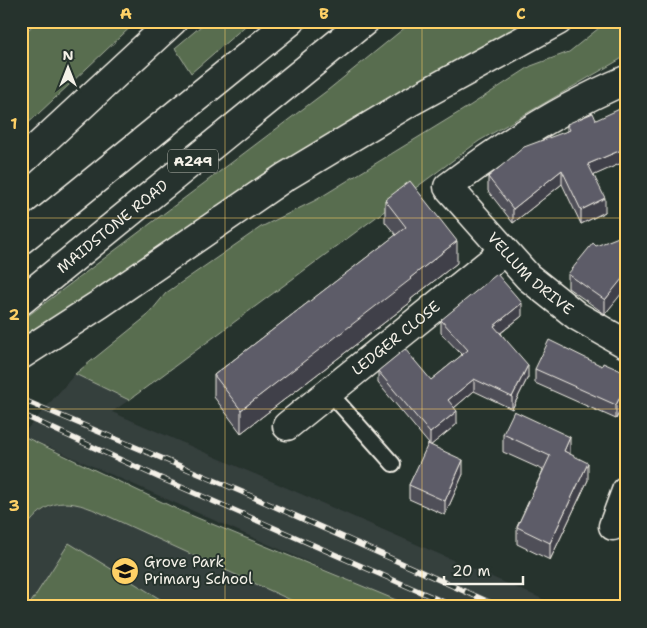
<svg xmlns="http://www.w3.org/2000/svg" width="647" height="628" font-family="'Shantell Sans',sans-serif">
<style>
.built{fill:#363f3e}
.green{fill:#586d50;stroke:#a6af9c}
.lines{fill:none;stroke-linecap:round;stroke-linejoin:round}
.lane-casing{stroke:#f4f1e8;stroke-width:18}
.street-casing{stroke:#f4f1e8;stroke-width:31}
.highway-casing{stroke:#f4f1e8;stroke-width:31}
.lane{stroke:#26332d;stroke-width:14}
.street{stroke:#26332d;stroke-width:28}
.highway{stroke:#26332d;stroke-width:28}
.rail-casing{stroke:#f4f1e8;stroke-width:5.5}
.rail{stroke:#26332d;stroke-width:4;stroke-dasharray:11;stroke-linecap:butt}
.wall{fill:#504f59;stroke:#f4f1e8}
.shaded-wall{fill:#414048;stroke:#f4f1e8}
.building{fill:#5d5c67;stroke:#f4f1e8}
.grid{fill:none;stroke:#ffd166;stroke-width:1;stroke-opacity:0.55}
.labels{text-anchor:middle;stroke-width:4;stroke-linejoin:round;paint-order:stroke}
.shield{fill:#26332d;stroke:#b6b8b0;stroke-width:1}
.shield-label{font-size:14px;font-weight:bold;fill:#f4f1e8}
.street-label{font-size:15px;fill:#f4f1e8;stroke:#26332d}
.poi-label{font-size:15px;fill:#f4f1e8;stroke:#26332d;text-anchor:start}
.neatline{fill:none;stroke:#ffd166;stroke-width:2}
.grid-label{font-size:16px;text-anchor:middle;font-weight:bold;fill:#ffd166}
</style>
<rect width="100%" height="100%" fill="#26332d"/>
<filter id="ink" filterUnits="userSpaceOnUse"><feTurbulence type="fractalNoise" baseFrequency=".02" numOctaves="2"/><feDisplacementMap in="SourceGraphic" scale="10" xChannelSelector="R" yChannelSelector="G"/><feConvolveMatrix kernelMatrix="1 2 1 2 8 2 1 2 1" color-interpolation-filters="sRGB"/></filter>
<g filter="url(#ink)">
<g class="built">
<path d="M21,21H41L21,41Z"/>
<path d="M75,374L129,400L112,412L561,607H410L22,435Z"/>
<path d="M70,501L99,512L306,607H21V535L36,515L54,505Z"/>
</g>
<g class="green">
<path d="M37,21H137L21,130V37Z"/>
<path d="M207,21H251L191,73L175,48Z"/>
<path d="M413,21H535L354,118L21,342V321L328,90Z"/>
<path d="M612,21H626V56L479,141L129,400L75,374L147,316L166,293L261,227L316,200L471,105L531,66L569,52L604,24Z"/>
<path d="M21,435L183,512L413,607H306L99,512C63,496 43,500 21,535Z"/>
<path d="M69,543L173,607H28Z"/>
</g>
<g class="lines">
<g class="lane-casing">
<path id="lane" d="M329,392L393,464"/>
</g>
<g class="street-casing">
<g id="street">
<path id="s1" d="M626,80C562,107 503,145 448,187L528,277L577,316L626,344"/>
<path id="s2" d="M287,426L504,251"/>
<path d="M613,526L626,491"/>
</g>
</g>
<g class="highway-casing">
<g id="highway">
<path d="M21,162L173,21"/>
<path d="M21,240L291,21"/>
<path id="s3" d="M21,301L365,21"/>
<path d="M21,355L100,304L285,177L410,102L558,21"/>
</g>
</g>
<use href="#lane" class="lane"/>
<use href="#street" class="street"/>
<use href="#highway" class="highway"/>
<g class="rail-casing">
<g id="rail">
<path d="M21,399L242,492L500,607"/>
<path d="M21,414L158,477L455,607"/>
</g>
</g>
<use href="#rail" class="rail"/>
</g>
<g class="wall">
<path d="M596,120L626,161L594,175L605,212L581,224L562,184L513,223L488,191V177L567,131V124Z"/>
<path d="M385,200L457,263L411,299V302L241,433L214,397V375L396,235L385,222Z"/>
<path d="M568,274L625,288L605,314L568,288Z"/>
<path d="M522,316L501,333L528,377L512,409L474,391L454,408L457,424L431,445L463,474L445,515L409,499V485L429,444L378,383V371L431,380L462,355L441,333V320Z"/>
<path d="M602,366L626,373V399L616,419L535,383V369Z"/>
<path d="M503,434L570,454L588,480L550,560L517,544V527L543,470L503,452Z"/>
</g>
<g class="shaded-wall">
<path d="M626,148V161L588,178V164Z"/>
<path d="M562,170V184L513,223V209Z"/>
<path d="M605,198V212L581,224V210Z"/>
<path d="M457,241V263L411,299V302L241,433V410Z"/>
<path d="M625,274H626V288L605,314V300Z"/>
<path d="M522,303V316L494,338V326Z"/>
<path d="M528,365V377L512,409V397Z"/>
<path d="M474,379V391L448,413V400Z"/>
<path d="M626,385V399L616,419V405Z"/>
<path d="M457,411V424L430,446V433Z"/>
<path d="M570,437V455L564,451Z"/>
<path d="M463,460V474L445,515V501Z"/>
<path d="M588,463V480L550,560V543Z"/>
</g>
<g class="building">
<path d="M626,106V148L588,164L605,198L581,210L562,170L513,209L488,177L524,147L570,130L567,124L593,113L596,120Z"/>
<path d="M410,181L457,241L410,278L411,279L241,410L214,375L406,227L385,200Z"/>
<path d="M626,234V274L605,300L568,274L593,243L596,246Z"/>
<path d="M497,274L522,303L494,326L528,365L512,397L474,379L448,400L457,411L430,433L378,371L405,349L431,380L468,350L441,320Z"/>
<path d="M549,340L602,366L603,363L626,373V385L616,405L535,369Z"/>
<path d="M514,411L570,437L564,451L588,463L550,543L517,527L550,456L503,434Z"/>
<path d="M428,444L463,460L445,501L409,485Z"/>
</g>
</g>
<path class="grid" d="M225,21V607M422,21V607M21,218H626M21,409H626"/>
<defs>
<g id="school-disc" transform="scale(1.4375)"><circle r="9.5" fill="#ffd166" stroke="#26332d"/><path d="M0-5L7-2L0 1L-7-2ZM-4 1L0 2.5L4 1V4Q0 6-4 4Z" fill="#111"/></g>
</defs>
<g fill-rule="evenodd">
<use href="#school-disc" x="125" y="571"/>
</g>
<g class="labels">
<rect class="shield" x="168" y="149.5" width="50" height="23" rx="4"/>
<g class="shield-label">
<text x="193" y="166">A249</text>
</g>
<g class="street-label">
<text dy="5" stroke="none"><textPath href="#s3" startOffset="118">MAIDSTONE ROAD</textPath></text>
<text dy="5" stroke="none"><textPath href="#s1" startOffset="328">VELLUM DRIVE</textPath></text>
<text dy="5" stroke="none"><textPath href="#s2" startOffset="140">LEDGER CLOSE</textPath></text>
</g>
<g class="poi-label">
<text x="144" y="567">Grove Park<tspan x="144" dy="17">Primary School</tspan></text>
</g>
</g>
<rect width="647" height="628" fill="none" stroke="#26332d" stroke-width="55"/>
<g transform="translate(68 68)" stroke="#26332d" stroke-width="4" paint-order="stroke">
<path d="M0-4L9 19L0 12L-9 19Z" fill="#f4f1e8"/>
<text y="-8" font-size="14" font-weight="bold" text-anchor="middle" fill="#f4f1e8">N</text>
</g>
<path d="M444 576v8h79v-8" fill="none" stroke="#f4f1e8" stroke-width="2.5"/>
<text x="452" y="576" font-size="15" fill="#f4f1e8" stroke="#26332d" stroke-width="4" paint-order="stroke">20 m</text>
<rect x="28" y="28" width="592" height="572" class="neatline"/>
<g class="grid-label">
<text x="126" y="19">A</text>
<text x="324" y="19">B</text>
<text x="521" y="19">C</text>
<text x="14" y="129">1</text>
<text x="14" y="320">2</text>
<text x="14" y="511">3</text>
</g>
</svg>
